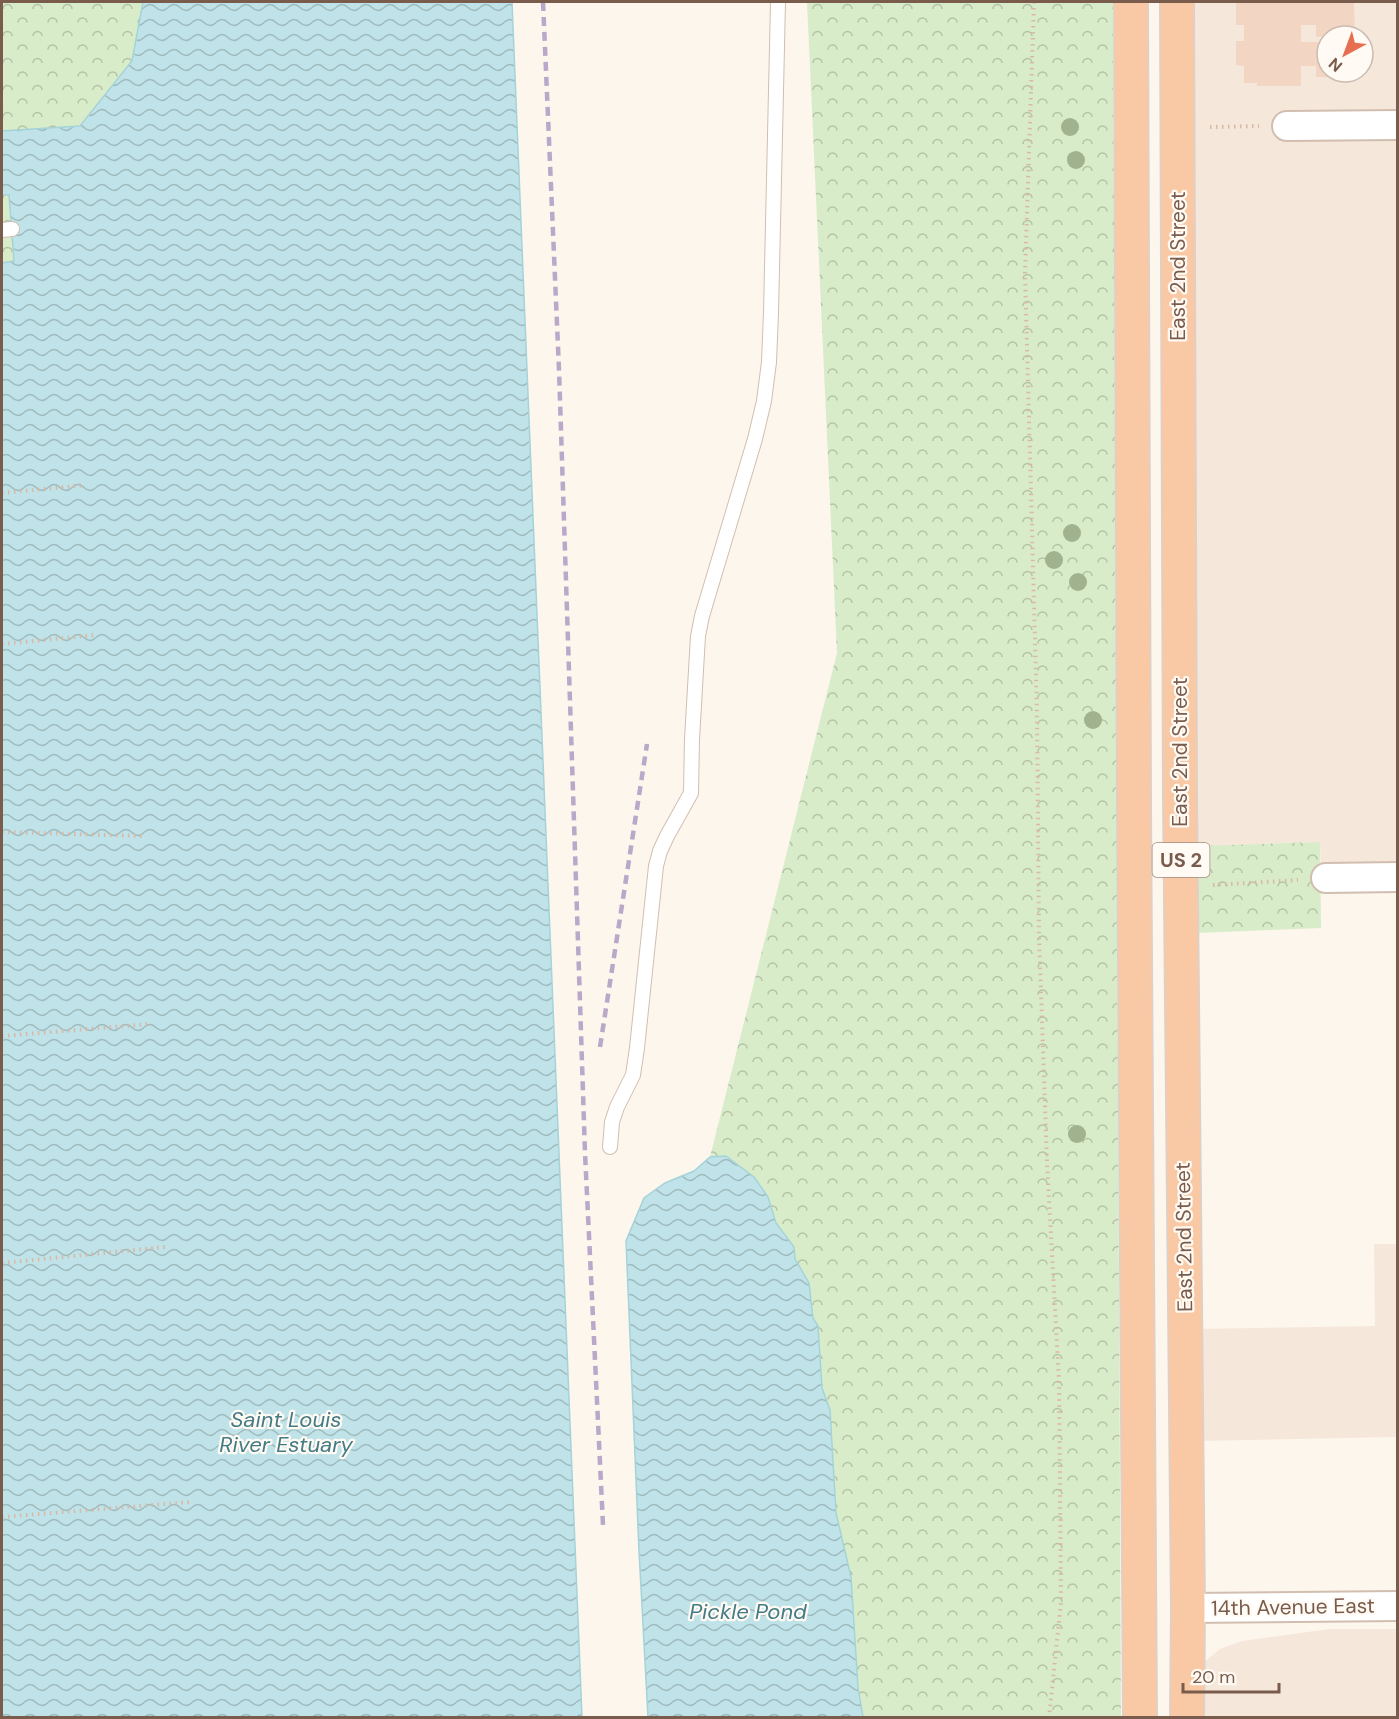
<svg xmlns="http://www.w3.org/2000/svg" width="1399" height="1719" font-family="'DM Sans',sans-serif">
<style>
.residential{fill:#f5e8da;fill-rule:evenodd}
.park{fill:url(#park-crowns)}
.water{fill:url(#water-waves);stroke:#a5d3da;stroke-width:1.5}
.building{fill:#f3d5c3}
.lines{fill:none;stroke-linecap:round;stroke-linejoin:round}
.service-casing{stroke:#d1beb0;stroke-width:16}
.minor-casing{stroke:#d1beb0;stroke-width:32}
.trunk-casing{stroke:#dad1cd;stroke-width:36}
.path{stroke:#d9b8a5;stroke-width:4;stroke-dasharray:1.5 4.5;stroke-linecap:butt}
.service{stroke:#fff;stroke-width:14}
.minor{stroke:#fff;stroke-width:28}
.trunk{stroke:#f9c8a4;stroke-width:33}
.rail{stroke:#b9a8c9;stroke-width:4.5;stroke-dasharray:9 6;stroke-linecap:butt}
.tree{fill:#a0b28e}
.labels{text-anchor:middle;stroke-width:4.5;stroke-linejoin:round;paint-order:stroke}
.shield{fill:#fffaf3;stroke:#a28b7f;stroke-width:1.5}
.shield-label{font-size:20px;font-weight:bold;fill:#7a5c4d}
.street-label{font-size:21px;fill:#7a5c4d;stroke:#fffaf3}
.water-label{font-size:22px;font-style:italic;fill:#437c86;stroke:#fffaf3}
</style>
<defs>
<pattern id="park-crowns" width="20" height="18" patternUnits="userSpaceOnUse" patternTransform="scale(1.5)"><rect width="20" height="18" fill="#d8ecc9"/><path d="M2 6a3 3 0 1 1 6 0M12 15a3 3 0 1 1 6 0" fill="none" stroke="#b4c2a5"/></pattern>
<pattern id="water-waves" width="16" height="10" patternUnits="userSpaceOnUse" patternTransform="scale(1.5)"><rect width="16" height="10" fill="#bfe3e8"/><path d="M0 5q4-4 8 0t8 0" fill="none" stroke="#a0bbbe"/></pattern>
</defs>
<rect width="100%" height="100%" fill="#fdf6ec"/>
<g class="residential">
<path d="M1193,2H1397V864L1321,867L1320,842L1194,846ZM1327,36H1363V72H1327Z"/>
<path d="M1374,1244H1397V1437L1198,1441L1197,1329L1375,1326Z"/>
<path d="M1329,1629H1397V1717L1201,1718L1203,1663L1220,1649L1242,1641Z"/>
</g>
<g class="park">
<path d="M2,2H143L132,61L80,126L2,131Z"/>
<path d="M807,2H1113L1121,1717H862L858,1688L851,1577L836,1513L830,1410L822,1388L818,1326L813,1318L809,1283L795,1259L794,1247L776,1223L768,1197L726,1156L710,1157L837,653Z"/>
<path d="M2,195H9L14,262L2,263Z"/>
<path d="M1320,842L1321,928L1196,933L1194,846Z"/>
</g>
<g class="water">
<path d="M143,2H512L582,1717H2V263L14,261L9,195H2V131L80,126L132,61Z"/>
<path d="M726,1156L754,1177L768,1197L776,1223L794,1247L795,1259L809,1283L813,1318L818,1326L822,1388L830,1410L836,1513L851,1577L858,1688L863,1717H648L639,1551L626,1241L644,1198L665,1183L694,1171L710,1157Z"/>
</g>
<path class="building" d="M1236,2H1354L1355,36L1316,37V25H1301V42H1327V72H1355V78L1316,77V66H1301V86H1257V83H1244V66L1236,65V41H1244V25H1236Z"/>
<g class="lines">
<g class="service-casing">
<g id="service">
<path d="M2,230L12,229"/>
<path d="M610,1147L612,1122L617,1107L633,1075L637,1048L656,866L660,851L667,836L691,793L692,739L698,636L702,616L755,439L764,401L769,362L771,313L778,2"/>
</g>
</g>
<g class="minor-casing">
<g id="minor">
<path d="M1287,126L1398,125"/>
<path d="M1326,878L1398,877"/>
<path d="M1188,1608L1398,1606"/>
</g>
</g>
<g class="trunk-casing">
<g id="trunk">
<path d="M1131,2L1134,806L1140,1718"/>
<path d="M1177,2L1180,796L1188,1608L1187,1718"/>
</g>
</g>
<g class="path">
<path d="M1034,2L1025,272L1037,713L1039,936L1047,1162L1059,1381L1061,1602L1049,1718"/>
<path d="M1210,127L1259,126"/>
<path d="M2,493L85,485"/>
<path d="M2,644L96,635"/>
<path d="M2,832L142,836"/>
<path d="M1213,885L1298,880"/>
<path d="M2,1036L150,1024"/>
<path d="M2,1263L165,1247"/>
<path d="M2,1517L190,1502"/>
</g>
<use href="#service" class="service"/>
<use href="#minor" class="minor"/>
<use href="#trunk" class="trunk"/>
<g class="rail">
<path d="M543,2L559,370L585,1153L603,1525"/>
<path d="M600,1047L647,744"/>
</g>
</g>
<g class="tree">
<circle cx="1070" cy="127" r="9"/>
<circle cx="1076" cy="160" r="9"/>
<circle cx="1072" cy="533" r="9"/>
<circle cx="1054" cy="560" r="9"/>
<circle cx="1078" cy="582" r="9"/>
<circle cx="1093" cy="720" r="9"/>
<circle cx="1077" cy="1134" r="9"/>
</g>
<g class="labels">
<rect class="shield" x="1152.5" y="843" width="57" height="34" rx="4.5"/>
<g class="shield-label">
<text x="1181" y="867">US 2</text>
</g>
<g class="street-label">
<text transform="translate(1178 266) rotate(-90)" y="7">East 2nd Street</text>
<text transform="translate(1180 752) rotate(-90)" y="7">East 2nd Street</text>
<text transform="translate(1184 1237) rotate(-91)" y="7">East 2nd Street</text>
<text transform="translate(1293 1607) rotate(-1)" y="7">14th Avenue East</text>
</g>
<g class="water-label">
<text x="286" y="1427">Saint Louis<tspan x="286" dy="25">River Estuary</tspan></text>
<text x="748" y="1619">Pickle Pond</text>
</g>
</g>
<rect width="1399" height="1719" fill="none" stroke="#7a5c4d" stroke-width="6"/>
<g transform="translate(1345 54) rotate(221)"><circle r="28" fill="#fffaf3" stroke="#cabbb1" stroke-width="1.5"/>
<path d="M0-4.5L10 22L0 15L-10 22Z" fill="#e76f51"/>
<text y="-9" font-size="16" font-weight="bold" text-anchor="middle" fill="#7a5c4d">N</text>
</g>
<path d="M1183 1683v9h96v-9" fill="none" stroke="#7a5c4d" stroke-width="3"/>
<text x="1192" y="1683" font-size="18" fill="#7a5c4d" stroke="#fffaf3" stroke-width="4.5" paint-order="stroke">20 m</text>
</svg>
